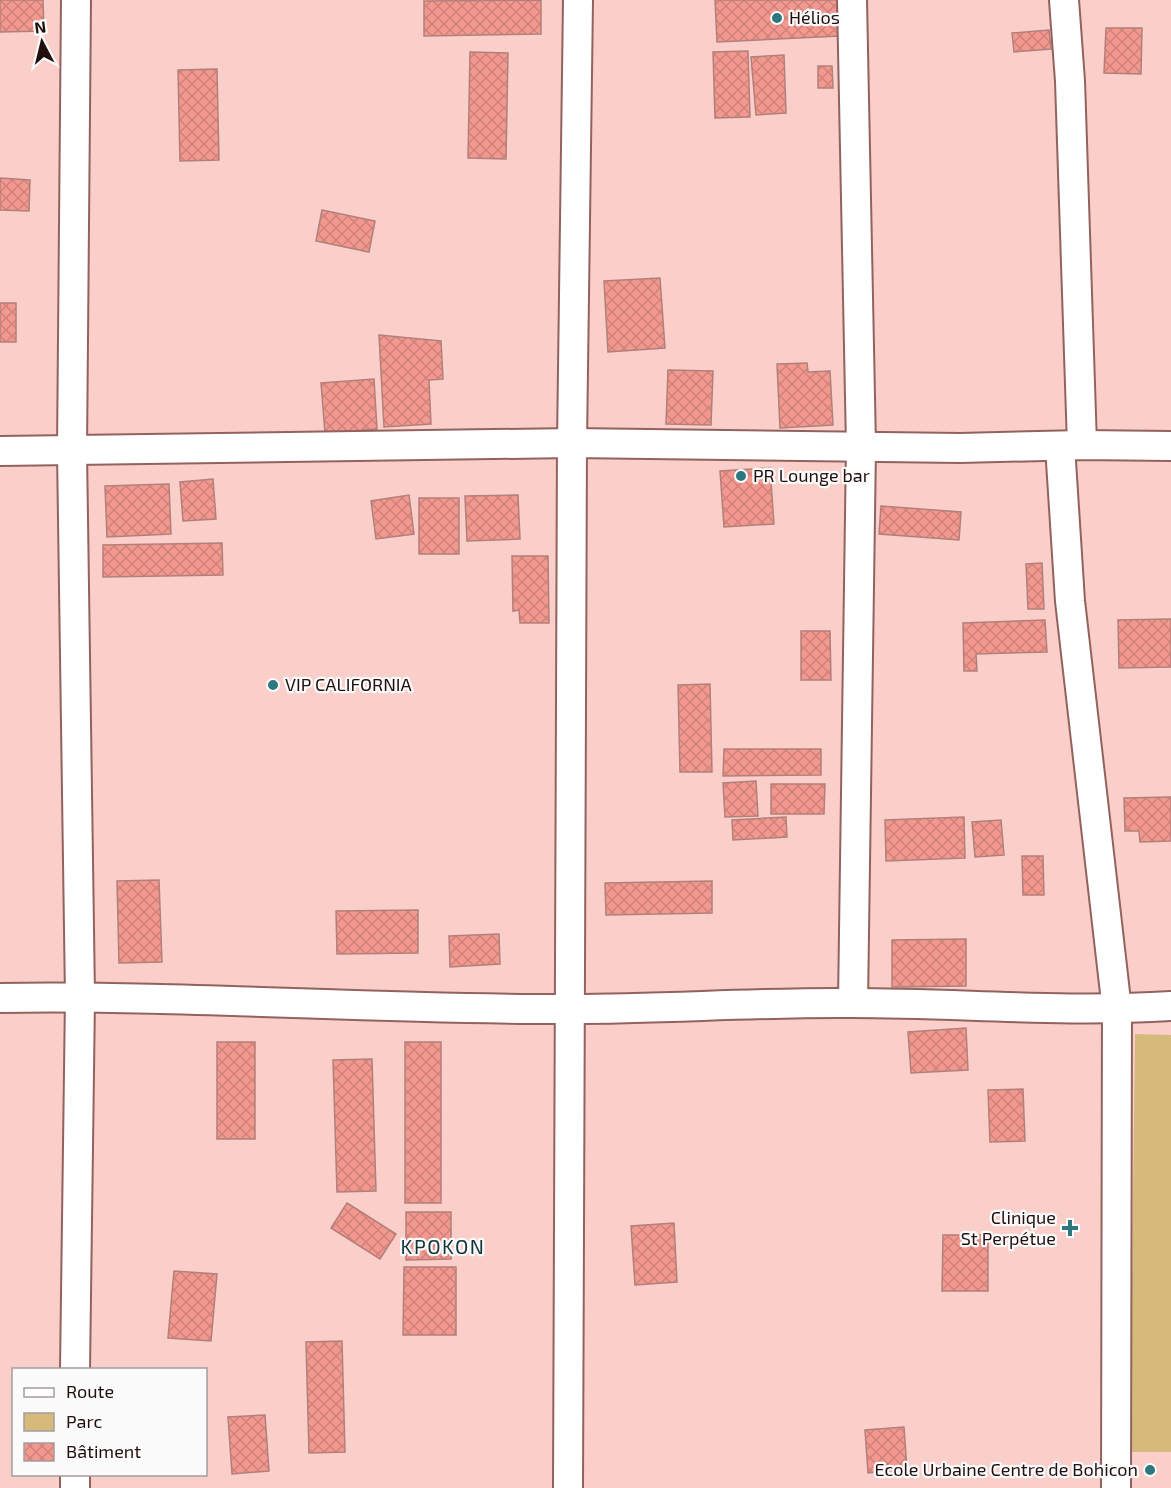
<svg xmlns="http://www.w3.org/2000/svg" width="1171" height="1488" font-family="'Exo 2',sans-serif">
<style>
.green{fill:#d6ba7b}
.building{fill:url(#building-cross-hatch);stroke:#b2807b;stroke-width:1.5}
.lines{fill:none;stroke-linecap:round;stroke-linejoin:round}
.minor-casing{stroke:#92635e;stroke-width:32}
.minor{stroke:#fff;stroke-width:28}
.poi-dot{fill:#2f7780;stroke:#fbfbfb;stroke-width:2}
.labels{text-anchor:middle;stroke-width:4.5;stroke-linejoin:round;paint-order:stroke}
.poi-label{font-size:18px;fill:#210f0d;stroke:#fbfbfb;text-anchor:start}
.neighbourhood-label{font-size:20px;letter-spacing:1.5px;fill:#123438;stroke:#fbfbfb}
</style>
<defs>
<pattern id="building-cross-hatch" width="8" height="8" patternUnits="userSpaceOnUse" patternTransform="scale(1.5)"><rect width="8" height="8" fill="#f3988f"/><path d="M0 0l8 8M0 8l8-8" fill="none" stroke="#d0827a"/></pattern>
</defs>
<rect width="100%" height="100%" fill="#facec9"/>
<path class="green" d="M1135,1034L1171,1035V1452H1130Z"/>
<g class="building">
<path d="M0,0H43L44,31L0,32Z"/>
<path d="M541,0V34L424,36V1Z"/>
<path d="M715,0H837L839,36L717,42Z"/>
<path d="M1106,28H1142L1141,74L1104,73Z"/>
<path d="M1049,30L1051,49L1014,52L1012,33Z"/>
<path d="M748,51L750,117L715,118L713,52Z"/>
<path d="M470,52L508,53L506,159L468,158Z"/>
<path d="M784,55L786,113L756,115L751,57Z"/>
<path d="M818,66H832L833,88H818Z"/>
<path d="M217,69L219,160L180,161L178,70Z"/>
<path d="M0,178L30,180L29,211L0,210Z"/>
<path d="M322,210L375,221L369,252L316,241Z"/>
<path d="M660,278L665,348L608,352L604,281Z"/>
<rect x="0" y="303" width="16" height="39"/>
<path d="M379,335L441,341L443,379L429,380L431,424L384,427Z"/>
<path d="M807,363L808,372L830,371L833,425L780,428L777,364Z"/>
<path d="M668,370L713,371L711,425L666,424Z"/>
<path d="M374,379L377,429L325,433L321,383Z"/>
<path d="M770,468L774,524L724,527L720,471Z"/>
<path d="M213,479L216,519L183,521L180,482Z"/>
<path d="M169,484L171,534L107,537L105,486Z"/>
<path d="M409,495L414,534L376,539L371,501Z"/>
<path d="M518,495L520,539L467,541L465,496Z"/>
<rect x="419" y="498" width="40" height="56"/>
<path d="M881,506L961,512L959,540L879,534Z"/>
<path d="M222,543L223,575L103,577V545Z"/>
<path d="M512,556H548L549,623H520L519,610L513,611Z"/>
<path d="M1042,563L1044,609H1028L1026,564Z"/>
<path d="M1171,619V667L1119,668L1118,620Z"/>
<path d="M1045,620L1047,652L976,654L977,671H964L963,623Z"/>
<path d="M801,631H830L831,680H801Z"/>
<path d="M710,684L712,772H680L678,685Z"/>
<path d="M724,749H821V775L723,776Z"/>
<path d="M756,781L758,816L725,817L723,783Z"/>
<path d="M771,784H825L824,814H771Z"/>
<path d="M1171,797V841L1140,842L1139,831H1125L1124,798Z"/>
<path d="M786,817L787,837L733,840L732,820Z"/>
<path d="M964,817L965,858L886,861L885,820Z"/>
<path d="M1001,820L1004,855L975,857L972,822Z"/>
<path d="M1022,856H1043L1044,895H1023Z"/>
<path d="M159,880L162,962L119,963L117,881Z"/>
<path d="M712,881V913L606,915L605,883Z"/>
<path d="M418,910V953L337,954L336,911Z"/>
<path d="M499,934L500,964L450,967L449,936Z"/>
<path d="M966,939V986L892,987V940Z"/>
<path d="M966,1028L968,1070L911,1073L908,1032Z"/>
<rect x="217" y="1042" width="38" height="97"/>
<rect x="405" y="1042" width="36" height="161"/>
<path d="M372,1059L376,1191L337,1192L333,1060Z"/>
<path d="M1023,1089L1025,1141L990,1142L988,1090Z"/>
<path d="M347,1203L396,1234L380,1259L331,1228Z"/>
<path d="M406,1212H451V1259L406,1260Z"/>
<path d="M674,1223L677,1282L635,1285L631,1226Z"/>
<path d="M943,1235H988V1291H942Z"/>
<path d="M404,1267H456V1335H403Z"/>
<path d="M174,1271L217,1274L211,1341L168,1338Z"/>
<path d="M342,1341L345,1452L309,1453L306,1342Z"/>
<path d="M265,1415L269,1471L232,1474L228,1417Z"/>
<path d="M904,1427L907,1469L868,1473L865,1430Z"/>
</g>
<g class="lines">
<g class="minor-casing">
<g id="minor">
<path d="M852,0L861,446L853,1003"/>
<path d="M1064,0L1070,81L1082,445"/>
<path d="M1060,446L1070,601L1117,1010L1116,1488"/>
<path d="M0,451L572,443L960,448L1082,445L1171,446"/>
<path d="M0,998C190,995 380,1010 571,1009C665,1009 759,1002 853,1003C959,1003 1065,1013 1171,1006"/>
<path d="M75,1370L80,997L72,451L76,0"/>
<path d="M75,1474V1488"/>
<path d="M568,1488L572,443L578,0"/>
</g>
</g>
<use href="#minor" class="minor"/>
</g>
<g class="poi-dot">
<circle cx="777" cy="18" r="6"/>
<circle cx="741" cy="476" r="6"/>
<circle cx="273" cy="685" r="6"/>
<path d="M1067 1219h6v6h6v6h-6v6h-6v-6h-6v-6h6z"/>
<circle cx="1150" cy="1470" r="6"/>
</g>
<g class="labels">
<g class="poi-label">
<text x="789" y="24">Hélios</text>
<text x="753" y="482">PR Lounge bar</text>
<text x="285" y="691">VIP CALIFORNIA</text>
<text x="1056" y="1224" text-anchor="end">Clinique<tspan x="1056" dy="21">St Perpétue</tspan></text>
<text x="1138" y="1476" text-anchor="end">Ecole Urbaine Centre de Bohicon</text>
</g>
<g class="neighbourhood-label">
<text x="443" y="1254">KPOKON</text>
</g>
</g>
<rect x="12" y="1368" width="195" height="108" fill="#fbfbfb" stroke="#a49d9c" stroke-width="1.5"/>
<rect x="24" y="1388" width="30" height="9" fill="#ffffff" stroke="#a49d9c" stroke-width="1.5"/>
<text x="66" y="1398" font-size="18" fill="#210f0d">Route</text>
<rect x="24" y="1413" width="30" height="18" fill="#d6ba7b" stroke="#a49d9c" stroke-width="1.5"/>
<text x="66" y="1428" font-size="18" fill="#210f0d">Parc</text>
<rect x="24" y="1443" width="30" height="18" fill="url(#building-cross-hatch)" stroke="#a49d9c" stroke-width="1.5"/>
<text x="66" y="1458" font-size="18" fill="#210f0d">Bâtiment</text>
<g transform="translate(42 42) rotate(353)" stroke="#fbfbfb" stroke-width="4.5" paint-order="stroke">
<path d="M0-4.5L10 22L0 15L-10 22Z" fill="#210f0d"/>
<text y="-9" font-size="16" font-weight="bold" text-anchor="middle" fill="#210f0d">N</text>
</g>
</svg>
